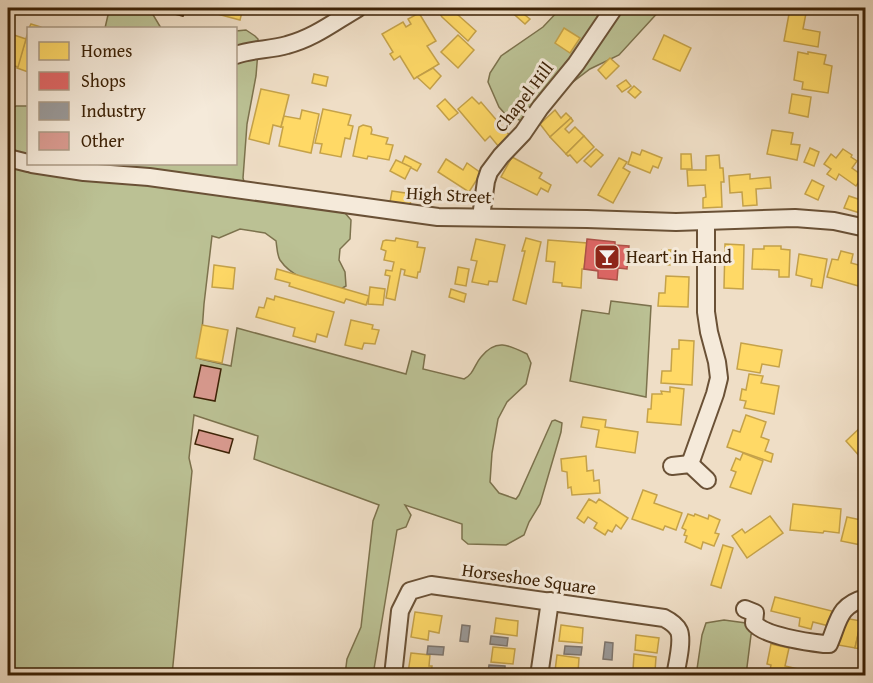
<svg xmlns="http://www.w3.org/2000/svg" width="873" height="683" font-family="'Gentium Book Plus',serif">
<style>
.green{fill:#bbc194;stroke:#7c724d;stroke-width:1.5}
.homes{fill:#ffd966;stroke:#c5a249;stroke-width:1.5}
.shops{fill:#e06666;stroke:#af5249;stroke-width:1.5}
.industry{fill:#999;stroke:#7d756d;stroke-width:1.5}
.building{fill:#da9b91;stroke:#3d2206;stroke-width:1.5}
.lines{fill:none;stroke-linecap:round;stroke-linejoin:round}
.street-casing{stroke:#6a5136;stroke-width:20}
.street{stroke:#f5eada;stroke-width:16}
.labels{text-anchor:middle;stroke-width:6;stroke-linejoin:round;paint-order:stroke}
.street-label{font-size:18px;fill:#3d2206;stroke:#f5eada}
.poi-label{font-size:18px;fill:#3d2206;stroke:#f5eada;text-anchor:start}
</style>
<rect width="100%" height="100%" fill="#efdec6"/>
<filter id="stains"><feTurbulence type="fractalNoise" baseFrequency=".00333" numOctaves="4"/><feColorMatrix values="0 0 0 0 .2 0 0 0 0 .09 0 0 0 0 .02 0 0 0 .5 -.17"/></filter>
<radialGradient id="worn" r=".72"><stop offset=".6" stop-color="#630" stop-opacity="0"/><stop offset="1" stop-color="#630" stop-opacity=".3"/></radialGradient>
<g class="green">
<path d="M105,8H149L161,28H105L108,15Z"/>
<path d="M561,8H662L619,55L590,69L522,121L506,115L499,107L488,82L490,73L501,56L543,27Z"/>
<path d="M246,30L255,36L258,39V51L256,76L247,124L243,178L247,193L256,197L345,213L351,220L350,239L340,249L339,260L345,272L346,286L339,290C319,286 292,278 280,260C277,255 277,247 276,241L265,233L240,229L219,238L212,236L204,304L200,359L231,366L237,328L406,374L412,351L425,355L423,369L464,379C474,374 474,365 481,357C496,338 509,345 527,354L531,363L526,384L507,402L498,419L492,453L490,482L499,493L516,499L519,495L552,421L555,420L562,423L561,432L540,504L529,522L524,535L506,545L468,544L462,539V524L405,505L411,515L406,527L397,530L373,675H345L347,659L361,627L373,521L379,505L254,459L258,436L194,415L189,458L192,471L172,675H8V112L16,106H28V164H236V31Z"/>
<path d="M611,301L651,306L646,397L570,381L582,310L609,314Z"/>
<path d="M724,620L746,623L753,629L751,635L746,675L696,676L702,635L706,623Z"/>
</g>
<g class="homes">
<path d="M202,8H243L240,20L202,10Z"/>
<path d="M436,8H472L458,15L476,31L468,41L442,17Z"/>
<path d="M507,8H525L521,12L530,19L525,24Z"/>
<path d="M770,8H807L803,29L820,32L818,47L784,41L789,14L769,10Z"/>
<path d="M419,13L436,41L427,46L439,64L414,79L400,56L394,60L390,54L393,52L382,34L403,22L406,27L411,24L408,19Z"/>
<path d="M31,24L41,27V28H29Z"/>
<path d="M564,28L580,38L570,53L555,43Z"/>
<path d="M28,32V72L17,68Z"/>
<path d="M8,33L26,39L18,67L8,64Z"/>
<path d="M458,35L474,50L458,68L441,52Z"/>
<path d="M664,35L691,48L680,71L653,59Z"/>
<path d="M798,52L808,54V52L826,55L824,64L832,66L828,93L802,89L803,82L794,80Z"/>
<path d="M610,58L619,66L606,79L598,70Z"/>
<path d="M433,68L441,76L430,89L417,77Z"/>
<path d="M314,74L328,77L326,86L312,83Z"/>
<path d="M626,80L631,86L622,92L617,86Z"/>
<path d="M634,86L641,92L635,98L628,92Z"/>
<path d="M261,89L289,95L281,127L273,125L269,144L249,139Z"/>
<path d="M792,94L811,97L808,117L789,113Z"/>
<path d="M472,97L479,104L481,102L511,137L499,147L490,136L485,141L458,109Z"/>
<path d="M445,99L458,113L449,120L437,106Z"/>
<path d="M323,109L351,115L348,125L353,126L350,139L345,138L341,157L320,153L322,144L315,143Z"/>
<path d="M302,110L319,114L311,153L279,146L283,127H281L284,116L300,119Z"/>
<path d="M555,110L561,118L566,113L571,118L550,137L540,124Z"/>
<path d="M571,118L573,121L565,129L569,133L575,127L584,136L566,154L550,137Z"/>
<path d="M363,125L371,127L372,130L371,134L388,138L386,144L393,145L389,160L368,156L367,159L353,156L359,127Z"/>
<path d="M772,130L793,133L791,144L800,145L797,160L767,154Z"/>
<path d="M584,136L594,147L577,163L570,155L568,156L566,154Z"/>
<path d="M810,148L819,152L814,166L804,162Z"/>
<path d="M596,149L603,155L591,167L584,161Z"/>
<path d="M843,149L852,155L851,157L857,161L852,168L863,176L856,186L839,174L836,180L827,174L831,169L824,164L831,154L836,158Z"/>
<path d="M642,150L662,158L658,168L653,166L650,173L628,164L632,152L640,155Z"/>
<path d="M681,154H691L692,169H681Z"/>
<path d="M719,155L720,168H723L724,182H721L722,207L703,208V198L706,197L705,185L688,186L687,170H706V156Z"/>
<path d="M405,156L421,164L417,171L402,163Z"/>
<path d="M512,157L542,173L539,178L551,185L548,192L541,188L537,195L501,177Z"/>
<path d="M619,158L627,162L623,168L630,172L613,203L598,195Z"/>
<path d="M446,159L463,170L467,163L481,173L469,192L438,172Z"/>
<path d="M396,160L411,167L405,179L390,171Z"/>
<path d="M750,174V179L770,177L771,188L756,189L757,205L743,206L742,192L730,193L729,176Z"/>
<path d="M812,180L824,186L818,200L805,194Z"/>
<path d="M392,191L412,194L410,205L390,202Z"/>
<path d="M864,191L866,192V215L844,208L849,196L861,200Z"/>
<path d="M396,238L418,242L417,247L425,248L420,272H418L417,278L404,275L405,270L401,269L395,300L386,298L390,276L385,275L386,270L392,271L394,262L384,260L386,251L381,249L383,241L386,240L395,241Z"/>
<path d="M526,238L541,242L526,304L513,300L525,251H522Z"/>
<path d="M476,239L505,245L497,282L489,281L488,285L472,282L477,261L471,260Z"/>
<path d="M548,240L587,243L584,269H582L581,288L562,286V283L553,282L555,262L546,261Z"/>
<path d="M725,244L744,245L743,289L724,288Z"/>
<path d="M764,246H781V249L790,250L789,277H779V270L752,269L753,249H764Z"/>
<path d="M662,250H671L670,265L661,264Z"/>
<path d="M841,251L853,254L851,263L866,267V274L862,287L827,277L832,259L838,260Z"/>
<path d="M799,254L827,259L822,288L811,286L812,279L796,275Z"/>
<path d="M214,265L235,268L233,289L212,287Z"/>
<path d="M458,267L469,269L466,286L455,284Z"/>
<path d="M277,269L369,296L366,305L346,299L344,303L289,286L290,283L275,279Z"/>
<path d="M666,276L689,277L688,307L658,306L659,293H665Z"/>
<path d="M370,287L385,289L383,305L368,304Z"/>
<path d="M451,289L466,294L464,302L449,297Z"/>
<path d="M275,296L334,312L327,337L317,334L315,342L293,336L295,328L256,317L259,307L264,308L267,298L274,300Z"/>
<path d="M351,320L373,325L372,329L379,330L375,344L364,343L362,349L345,345Z"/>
<path d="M202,325L228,330L222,363L196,358Z"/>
<path d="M679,340L694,341L692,385L661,383L662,371H671L672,349H679Z"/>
<path d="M741,343L782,350L779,367L762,364L760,373L737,369Z"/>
<path d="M749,374L763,376L761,383L779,386L774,414L744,408L746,401L740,400L742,389L746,390Z"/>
<path d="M670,387L684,389L681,425L647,422L648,409H651L652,394H662L661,391L670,392Z"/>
<path d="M746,415L766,422L761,437L769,440L765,451L773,454L771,462L727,447L733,430L740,432Z"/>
<path d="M583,417L606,420L605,427L638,432L635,453L596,447L599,430L581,427Z"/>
<path d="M864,424L866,426V456L862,459L846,441Z"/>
<path d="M743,453L763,461L751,494L730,487L736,472L731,470L736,458L740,460Z"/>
<path d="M586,456L587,471L593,470L594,481L599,480L600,493L572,495L571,487L568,488L567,472L562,471L561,459Z"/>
<path d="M643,490L657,495L654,503L682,513L676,530L665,526L663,530L632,519Z"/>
<path d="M589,499L596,503L599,499L628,518L621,529L616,525L612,532L608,530L605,535L594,528L597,523L588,517L584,523L577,518Z"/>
<path d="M793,504L841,509L839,533L824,531L823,533L790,530Z"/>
<path d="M688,514L694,516L695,514L708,519L709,515L720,520L715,533L719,534L714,546L703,542L701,549L685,542L687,536L684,535L686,530L682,528Z"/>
<path d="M770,516L783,533L747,558L732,536L742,529L745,533Z"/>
<path d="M847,517L866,521V546L841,541Z"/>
<path d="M723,545L733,548L721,588L711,585Z"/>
<path d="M775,597L832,611L829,626L813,622L811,629L799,626L800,618L771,611Z"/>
<path d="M415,612L442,616L439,633L429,631L428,640L411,637Z"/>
<path d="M496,618L518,621L517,636L494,633Z"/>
<path d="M844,618L861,621L855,648L838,645Z"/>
<path d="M861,621L866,622V650L855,648Z"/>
<path d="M561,625L583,628L582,643L559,641Z"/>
<path d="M636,635L659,638L657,653L635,650Z"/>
<path d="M771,644L789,648L785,666L807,671L806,673L819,676H769L771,665L767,664Z"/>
<path d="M493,647L515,649L513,664L491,662Z"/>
<path d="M411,653L430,655L429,666H432L431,676L408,673Z"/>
<path d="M634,654L656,657L655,672L633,670Z"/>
<path d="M557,655L579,658L578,673L555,671Z"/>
</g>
<path class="shops" d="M587,239L615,242V245L629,246L627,269L618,268L617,280L598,278V271L584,269Z"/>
<g class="industry">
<path d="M462,625L470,626L468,642L460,641Z"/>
<path d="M491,636L508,638L507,646L490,644Z"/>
<path d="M605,642L613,643L612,660L603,659Z"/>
<path d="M428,646L444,647L443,655L427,654Z"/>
<path d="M565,646L582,647L581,655L564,654Z"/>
<path d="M489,665L505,666V674L488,673Z"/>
<path d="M625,671L642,673V676H625Z"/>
</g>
<g class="building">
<path d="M163,8H186L183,16L162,11Z"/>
<path d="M201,365L221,369L215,401L194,397Z"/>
<path d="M199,430L233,439L229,453L195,444Z"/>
</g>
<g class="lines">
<g class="street-casing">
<g id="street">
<path d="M236,55C252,49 270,50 287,45C314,38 334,22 358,8"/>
<path d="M8,158L28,163"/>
<path d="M32,164L84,172L149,177L438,217L587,219L676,222L795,218L834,221L866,228"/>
<path d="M481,217L486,181L489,172L501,156L523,133L540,108L576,64L614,8"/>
<path d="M690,464L715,394L719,378L717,362L709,332L706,312V221"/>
<path d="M672,466L690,464L707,480"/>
<path d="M745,609L755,613L754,623C764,636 807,642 824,644H829C839,621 838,605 866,598"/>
<path d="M393,676L400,611L410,591L431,585L664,618C670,621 676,625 679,631C683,641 677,665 675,676"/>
<path d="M539,676L550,601"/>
</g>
</g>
<use href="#street" class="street"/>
</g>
<defs>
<g id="bar-square" transform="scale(1.35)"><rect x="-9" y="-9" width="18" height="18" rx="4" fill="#8f2418" stroke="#f5eada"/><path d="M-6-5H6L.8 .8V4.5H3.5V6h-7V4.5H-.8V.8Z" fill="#fff"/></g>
</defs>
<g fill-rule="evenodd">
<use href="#bar-square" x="607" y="257"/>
</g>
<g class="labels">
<g class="street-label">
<text transform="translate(524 97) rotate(-52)" y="6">Chapel Hill</text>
<text transform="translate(449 195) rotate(3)" y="6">High Street</text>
<text transform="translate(529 579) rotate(8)" y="6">Horseshoe Square</text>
</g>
<g class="poi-label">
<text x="626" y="263">Heart in Hand</text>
</g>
</g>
<rect width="873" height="683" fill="none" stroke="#efdec6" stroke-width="30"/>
<rect x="9" y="9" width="855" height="665" fill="none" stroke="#3d2206" stroke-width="3"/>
<rect x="15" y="15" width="843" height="653" fill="none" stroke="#3d2206" stroke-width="1.5"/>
<rect x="27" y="27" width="210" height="138" fill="#f5eada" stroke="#ab9a85" stroke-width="1.5"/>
<rect x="39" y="42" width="30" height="18" fill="#ffd966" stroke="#ab9a85" stroke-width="1.5"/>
<text x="81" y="57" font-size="18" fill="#3d2206">Homes</text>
<rect x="39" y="72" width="30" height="18" fill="#e06666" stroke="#ab9a85" stroke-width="1.5"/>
<text x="81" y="87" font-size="18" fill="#3d2206">Shops</text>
<rect x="39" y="102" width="30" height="18" fill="#999999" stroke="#ab9a85" stroke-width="1.5"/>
<text x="81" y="117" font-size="18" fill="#3d2206">Industry</text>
<rect x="39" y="132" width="30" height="18" fill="#da9b91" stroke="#ab9a85" stroke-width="1.5"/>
<text x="81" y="147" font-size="18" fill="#3d2206">Other</text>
<rect width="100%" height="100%" filter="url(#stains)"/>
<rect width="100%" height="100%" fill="url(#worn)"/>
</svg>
